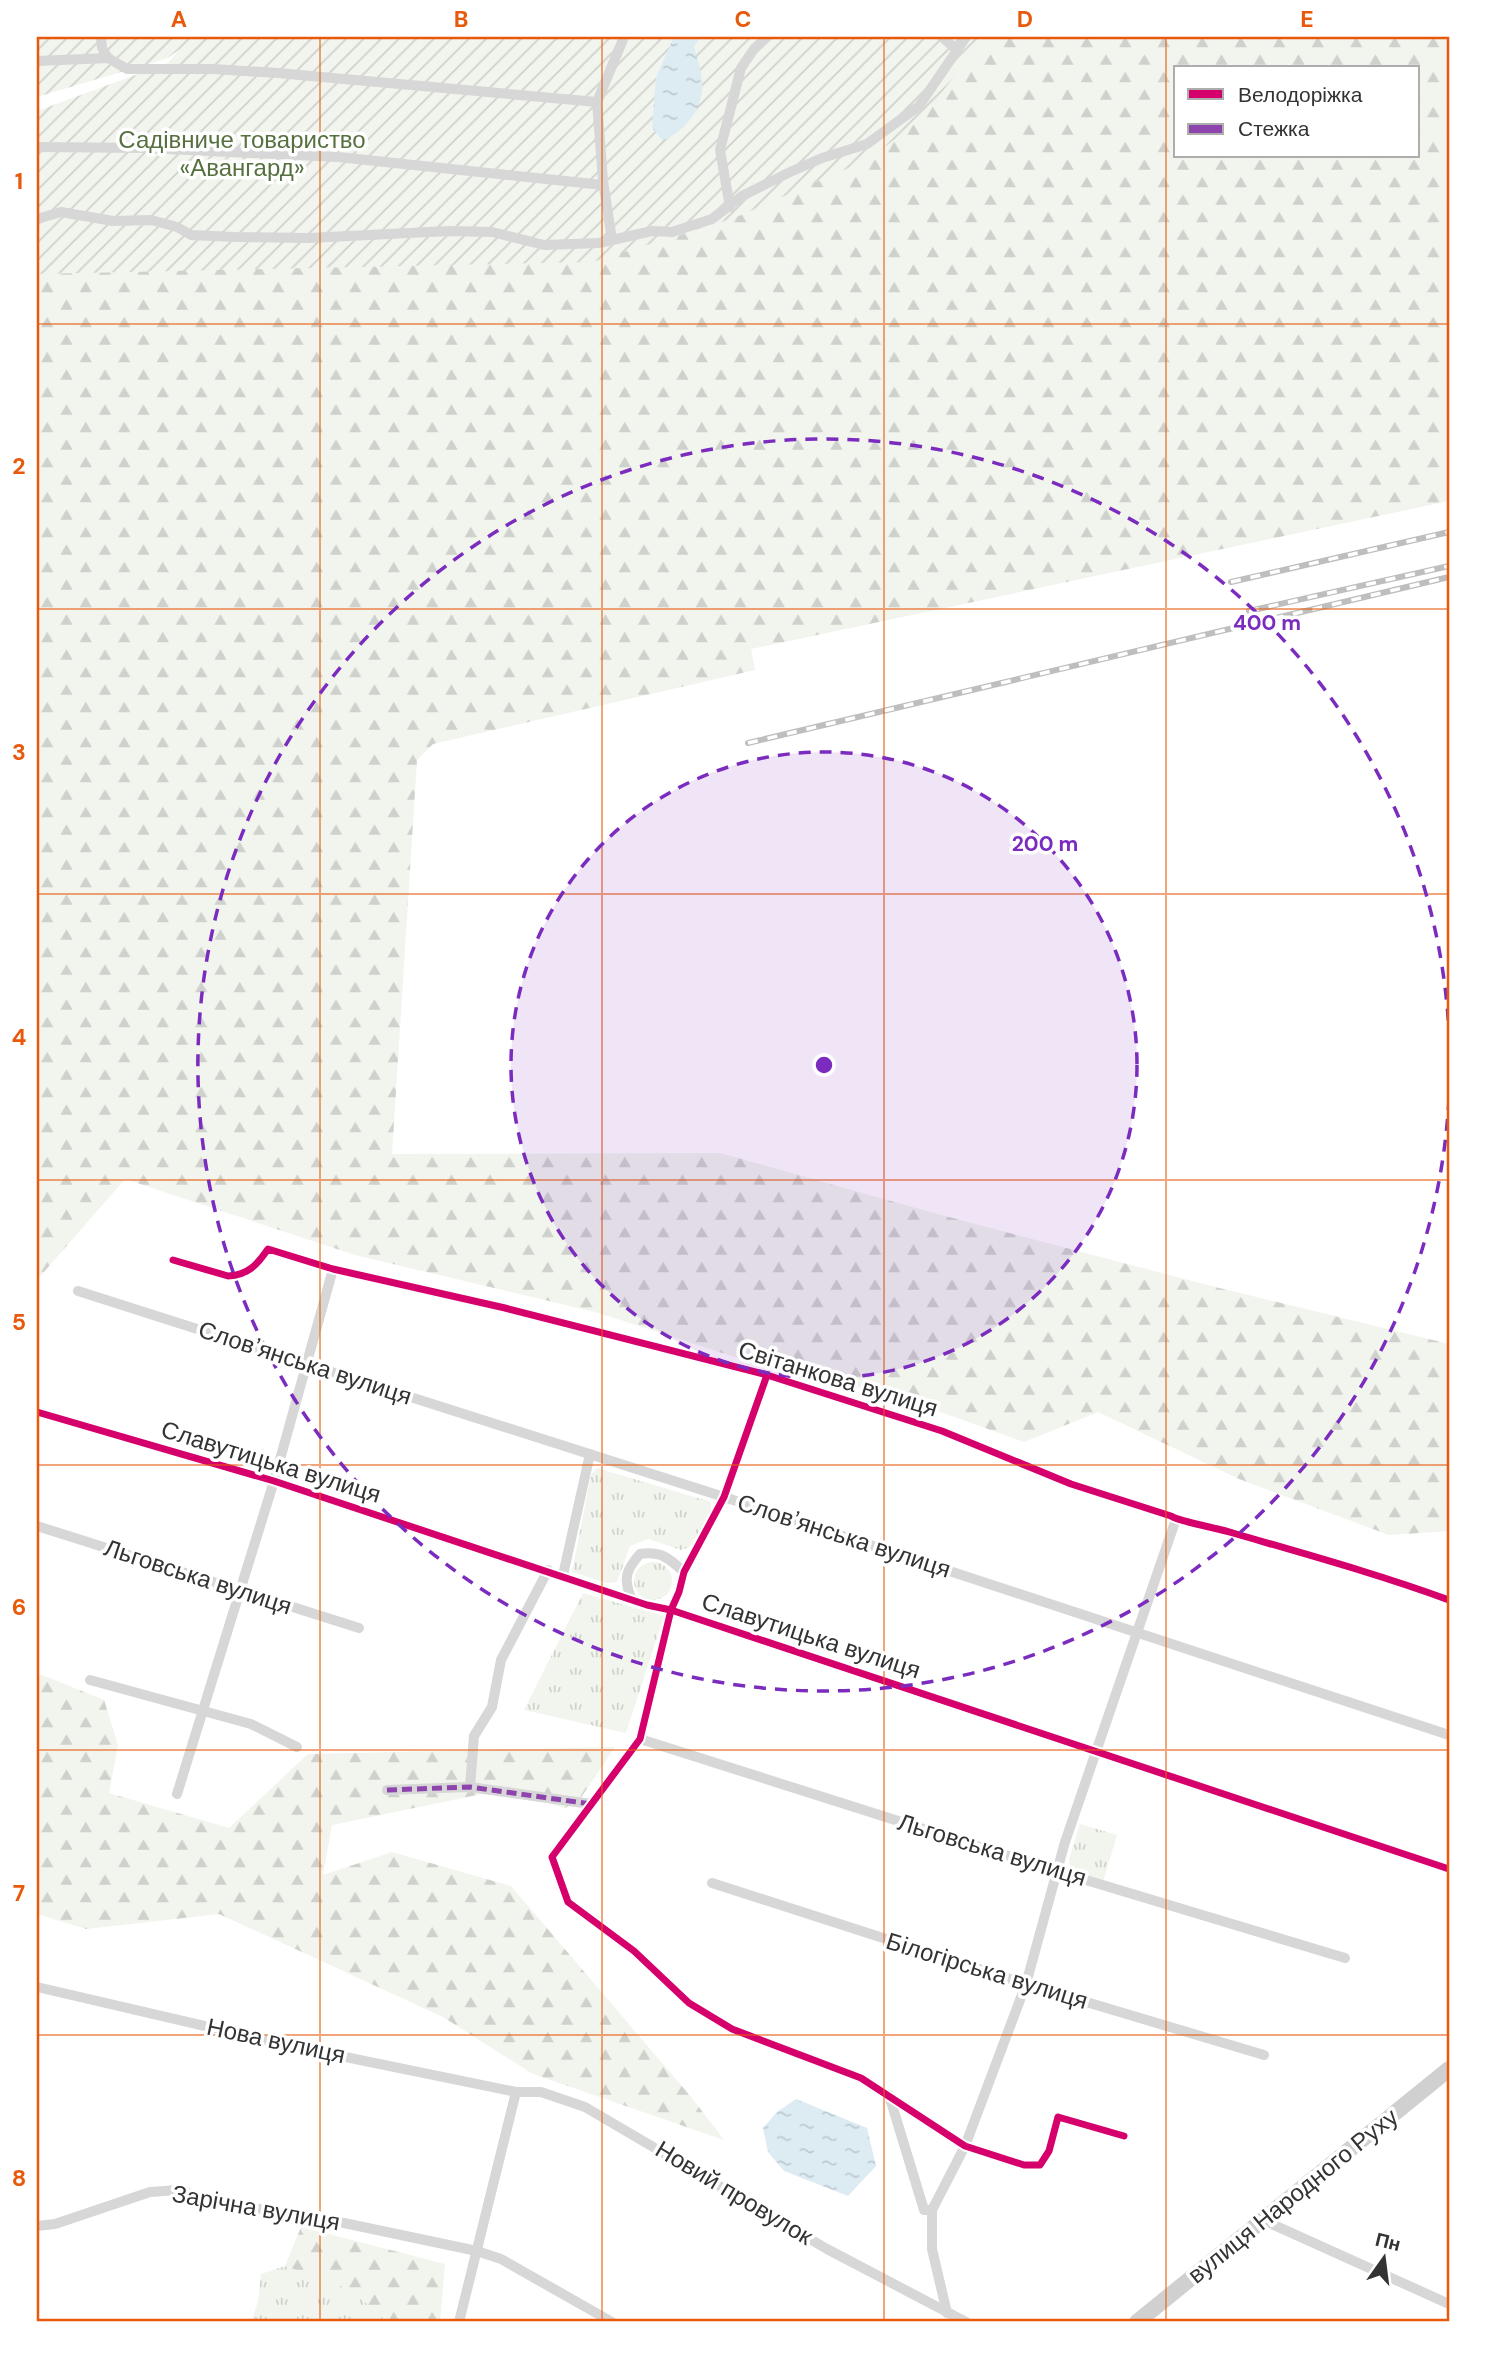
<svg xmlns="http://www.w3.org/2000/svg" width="1486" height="2359" font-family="'DM Sans',sans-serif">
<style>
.grass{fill:url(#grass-tufts)}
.forest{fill:url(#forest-firs);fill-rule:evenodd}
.garden{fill:url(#garden-furrows)}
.water{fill:url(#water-ripples)}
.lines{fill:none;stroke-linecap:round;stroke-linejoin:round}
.minor{stroke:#d7d7d7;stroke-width:10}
.secondary{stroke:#d0d0d0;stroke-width:16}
.rail-casing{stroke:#bebebe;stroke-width:6}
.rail{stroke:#fff;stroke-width:3.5;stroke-dasharray:10;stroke-linecap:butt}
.quiet{stroke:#8e44ad;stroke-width:5;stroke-dasharray:10 5;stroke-linecap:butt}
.cycleway-casing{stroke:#fff;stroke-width:11}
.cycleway{stroke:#d6006c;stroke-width:7}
.grid{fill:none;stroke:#e8590c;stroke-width:2;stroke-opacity:0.55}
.ring{fill:none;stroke:#7b2cbf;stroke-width:3.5;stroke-dasharray:12 9}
.labels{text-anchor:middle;stroke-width:7;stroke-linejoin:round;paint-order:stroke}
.park-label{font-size:24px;fill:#56703f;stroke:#fff}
.street-label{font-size:24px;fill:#333;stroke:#fff}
.centre{fill:#7b2cbf;stroke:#fff;stroke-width:3.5}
.ring-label{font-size:21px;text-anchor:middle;font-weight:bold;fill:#7b2cbf;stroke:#fff;stroke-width:7;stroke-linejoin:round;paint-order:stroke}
.neatline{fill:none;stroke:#e8590c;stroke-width:2.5}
.grid-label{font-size:23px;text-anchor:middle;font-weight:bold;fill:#e8590c}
</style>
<defs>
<pattern id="grass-tufts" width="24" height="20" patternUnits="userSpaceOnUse" patternTransform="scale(1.75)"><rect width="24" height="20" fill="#f1f5ed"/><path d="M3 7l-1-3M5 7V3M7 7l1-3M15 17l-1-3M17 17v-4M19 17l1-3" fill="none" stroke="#cfd2cc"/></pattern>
<pattern id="forest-firs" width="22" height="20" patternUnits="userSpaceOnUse" patternTransform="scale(1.75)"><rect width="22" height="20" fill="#f1f5ed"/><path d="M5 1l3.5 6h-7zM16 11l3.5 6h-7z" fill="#cfd2cc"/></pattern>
<pattern id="garden-furrows" width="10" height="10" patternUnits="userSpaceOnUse" patternTransform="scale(1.75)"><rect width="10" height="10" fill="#f1f5ed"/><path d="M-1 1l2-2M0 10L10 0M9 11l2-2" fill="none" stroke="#cfd2cc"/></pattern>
<pattern id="water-ripples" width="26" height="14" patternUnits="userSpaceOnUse" patternTransform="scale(1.75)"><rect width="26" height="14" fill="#ddebf3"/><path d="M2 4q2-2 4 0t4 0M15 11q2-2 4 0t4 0" fill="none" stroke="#becad1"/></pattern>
</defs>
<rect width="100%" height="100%" fill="#fff"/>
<g class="grass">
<path d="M597,1468L711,1502V1512L690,1547L681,1550L648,1539L630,1546L617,1582L606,1583L572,1572L591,1475Z"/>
<circle cx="653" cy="1581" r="19"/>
<path d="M583,1593L664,1616L626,1733L524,1710Z"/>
<path d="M1080,1824L1117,1835L1103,1882L1070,1869L1069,1859Z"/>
<path d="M285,2266L352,2290L387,2322H251L258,2302L261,2274Z"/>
</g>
<g class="forest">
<path d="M971,37H1449V501L751,649L755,670L433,744L417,760L392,1154L720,1153L930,1212L1207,1285L1449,1344V1531L1389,1535L1239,1479L1098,1412L1024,1442L896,1396L759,1365L599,1313L355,1255L125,1179L37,1280V223ZM1176,68H1418V156H1176Z"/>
<path d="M37,1673L104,1700L118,1745L109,1793L229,1828L308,1754L615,1747L578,1802L565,1808L501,1790L332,1825L323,1875L392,1852L511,1886L692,2098L724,2140L533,2074L443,2017L219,1914L86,1929L37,1914Z"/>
<path d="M301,2227L445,2264L440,2322H387L352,2290L285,2266Z"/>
</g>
<path class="garden" d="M37,37H985L921,119L869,159L734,218L592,262L37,274V111L168,63L180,49L168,58L37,97Z"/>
<g class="water">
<path d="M674,37H700L694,47C697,58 701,69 702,80C705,107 686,130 663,141L652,128L656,77Z"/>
<path d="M796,2099L867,2128L876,2166L848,2196L784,2171L768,2152L763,2128L777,2112Z"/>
</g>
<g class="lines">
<g class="minor">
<path d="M101,37L102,48L108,58L127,69H213L278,73L597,102"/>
<path d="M942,37L957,50"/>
<path d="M37,61L108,58"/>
<path d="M37,147L146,148L338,157L603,185"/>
<path d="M730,207L720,150L741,68L754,49L767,37"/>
<path d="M37,219L61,212L113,221L151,220L177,227L191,235L235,237L308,238L450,231L492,232L544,245L599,243L652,231L672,232L712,219L742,196L788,173L822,158L867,144L919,106L966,37"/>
<path d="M612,240L603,181L597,102L624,37"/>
<path d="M173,1260L228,1276C248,1275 257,1265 268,1249L333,1269L505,1308L767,1375L942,1431L1071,1484L1171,1516C1180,1522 1218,1528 1233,1533C1305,1554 1378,1574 1449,1600"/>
<path d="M78,1291L724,1497L1449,1735"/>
<path d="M767,1375L724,1497L684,1572L679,1592L671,1610L640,1739L552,1857L568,1902L634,1951L689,2003L732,2029L861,2078L965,2146L1024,2165H1040L1049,2151L1058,2117L1124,2136"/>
<path d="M37,1412L274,1481L647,1605L671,1610L1449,1869"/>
<path d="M37,1526L359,1628"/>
<path d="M563,1575L590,1454"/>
<path d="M631,1598C623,1578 626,1570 640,1554C661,1551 669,1558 684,1572"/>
<path d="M90,1680L251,1724L297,1747"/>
<path d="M640,1739L1056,1871L1345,1958"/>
<path d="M470,1787L474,1736L492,1707L501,1660L548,1570"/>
<path d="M387,1790L470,1787L591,1804"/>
<path d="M177,1794L274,1481L333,1269"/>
<path d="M712,1883L1026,1984L1264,2055"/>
<path d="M37,1987L282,2044L516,2092H541L585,2107L827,2249L966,2322"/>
<path d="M889,2095L924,2210H932"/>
<path d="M1263,2220L1449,2304"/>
<path d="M37,2226L55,2224L150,2192L179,2190L218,2202L344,2223L477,2251L501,2259L612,2322"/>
<path d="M947,2313L932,2249V2210L965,2146L1026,1984L1065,1842L1176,1519"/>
<path d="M459,2322L516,2092"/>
</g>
<path class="secondary" d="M1137,2322L1449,2069"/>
<g class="rail-casing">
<g id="rail">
<path d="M1231,582L1449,532"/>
<path d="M1249,611L1449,566"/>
<path d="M748,743L1449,577"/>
</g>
</g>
<use href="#rail" class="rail"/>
<path class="quiet" d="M387,1790L470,1787L591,1804"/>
<g class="cycleway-casing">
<g id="cycleway">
<path d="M173,1260L228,1276C248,1275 257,1265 268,1249L333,1269L505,1308L767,1375L942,1431L1071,1484L1171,1516C1180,1522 1218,1528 1233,1533C1305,1554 1378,1574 1449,1600"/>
<path d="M767,1375L724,1497L684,1572L679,1592L671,1610L640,1739L552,1857L568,1902L634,1951L689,2003L732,2029L861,2078L965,2146L1024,2165H1040L1049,2151L1058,2117L1124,2136"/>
<path d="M37,1412L274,1481L647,1605L671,1610L1449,1869"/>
</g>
</g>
<use href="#cycleway" class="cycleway"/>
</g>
<path class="grid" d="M320,37V2322M602,37V2322M884,37V2322M1166,37V2322M37,324H1449M37,609H1449M37,894H1449M37,1180H1449M37,1465H1449M37,1750H1449M37,2035H1449"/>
<circle cx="824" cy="1065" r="313" fill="#7b2cbf" fill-opacity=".12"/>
<g class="ring">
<circle cx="824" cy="1065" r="313"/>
<path d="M1449 1098A626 626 0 1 1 1449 1032"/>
</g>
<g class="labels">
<g class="park-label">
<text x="242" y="148">Садівниче товариство<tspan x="242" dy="28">«Авангард»</tspan></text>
</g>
<g class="street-label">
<text transform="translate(305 1363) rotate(18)" y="8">Словʼянська вулиця</text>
<text transform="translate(838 1379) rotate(17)" y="8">Світанкова вулиця</text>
<text transform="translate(271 1462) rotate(17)" y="8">Славутицька вулиця</text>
<text transform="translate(844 1536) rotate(18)" y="8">Словʼянська вулиця</text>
<text transform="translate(198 1577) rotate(18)" y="8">Льговська вулиця</text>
<text transform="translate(811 1636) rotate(18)" y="8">Славутицька вулиця</text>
<text transform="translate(992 1850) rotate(17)" y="8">Льговська вулиця</text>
<text transform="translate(987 1971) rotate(17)" y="8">Білогірська вулиця</text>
<text transform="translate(276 2041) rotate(12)" y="8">Нова вулиця</text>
<text transform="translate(734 2193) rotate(31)" y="8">Новий провулок</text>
<text transform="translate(1293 2196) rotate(-39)" y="8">вулиця Народного Руху</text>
<text transform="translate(256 2208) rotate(10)" y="8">Зарічна вулиця</text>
</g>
</g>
<circle cx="824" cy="1065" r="10" class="centre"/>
<g class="ring-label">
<text x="1267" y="630">400 m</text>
<text x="1045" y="851">200 m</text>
</g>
<rect width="1486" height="2359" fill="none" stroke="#ffffff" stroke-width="77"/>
<rect x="1174" y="66" width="245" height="91" fill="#ffffff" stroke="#adadad" stroke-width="2"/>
<rect x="1188" y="89" width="35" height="10" fill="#d6006c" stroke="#adadad" stroke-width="2"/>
<text x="1238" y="102" font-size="21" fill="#333333">Велодоріжка</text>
<rect x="1188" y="124" width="35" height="10" fill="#8e44ad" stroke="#adadad" stroke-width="2"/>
<text x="1238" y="136" font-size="21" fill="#333333">Стежка</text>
<g transform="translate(1384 2258) rotate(14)" stroke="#ffffff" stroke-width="5" paint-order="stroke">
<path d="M0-5L12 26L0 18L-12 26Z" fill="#333333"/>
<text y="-10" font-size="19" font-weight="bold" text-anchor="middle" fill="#333333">Пн</text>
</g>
<rect x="38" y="38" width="1410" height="2282" class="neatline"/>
<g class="grid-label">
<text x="179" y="27">A</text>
<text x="461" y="27">B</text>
<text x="743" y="27">C</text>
<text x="1025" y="27">D</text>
<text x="1307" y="27">E</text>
<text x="19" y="189">1</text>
<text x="19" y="474">2</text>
<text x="19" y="760">3</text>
<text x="19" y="1045">4</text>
<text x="19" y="1330">5</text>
<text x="19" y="1615">6</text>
<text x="19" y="1901">7</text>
<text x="19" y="2186">8</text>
</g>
</svg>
